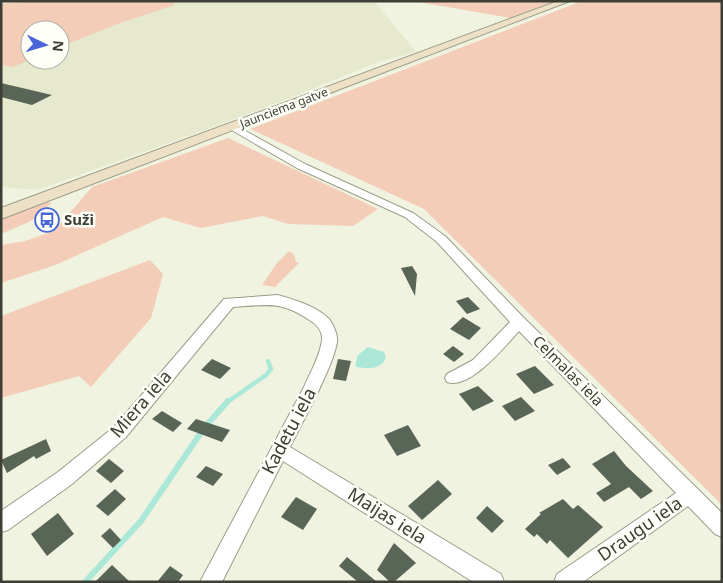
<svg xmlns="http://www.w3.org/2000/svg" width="723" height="583" font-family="'Noto Sans',sans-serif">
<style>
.built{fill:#e6e9ce;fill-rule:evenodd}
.green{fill:#f3cdb8}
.water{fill:#ace8d7}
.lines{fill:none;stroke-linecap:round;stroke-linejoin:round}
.stream-far1{stroke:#ace8d7;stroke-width:4.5}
.stream{stroke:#ace8d7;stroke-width:6}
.building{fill:#586557}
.minor-casing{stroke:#9b9d8b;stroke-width:2}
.secondary-casing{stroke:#9b9d8b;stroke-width:2}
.minor{fill:#fff;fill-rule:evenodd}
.secondary{fill:#ede0c5;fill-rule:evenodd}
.labels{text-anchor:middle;stroke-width:5;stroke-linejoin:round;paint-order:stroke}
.far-street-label{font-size:12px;fill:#3d3e36;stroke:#fefff7}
.poi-label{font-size:15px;font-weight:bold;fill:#3d3e36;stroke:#fefff7;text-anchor:start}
.street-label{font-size:15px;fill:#3d3e36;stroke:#fefff7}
.near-street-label{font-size:18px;fill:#3d3e36;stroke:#fefff7}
</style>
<rect width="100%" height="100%" fill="#f0f3df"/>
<path class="built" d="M1,1H374L416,52L375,63L303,93L183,138L37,190L1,187ZM30,30H60V60H30Z"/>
<g class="green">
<path d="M43,1H171L175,5L120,23L60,47V30H30V60L12,67L1,65V4Z"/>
<path d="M413,1H554L510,18Z"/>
<path d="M582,1H722V505L424,209L250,129Z"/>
<path d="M228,138L378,209L353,226L288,224L263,216L201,228L163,217L53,266L1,283V245L25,241L54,231L92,187Z"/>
<path d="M47,202L52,203L31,221L1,234V219Z"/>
<path d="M289,251L294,254L296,262L299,263L275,287L262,285L277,263Z"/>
<path d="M150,260L163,274L151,318L91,387L79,376L1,398V316Z"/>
</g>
<path class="water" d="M368,347L384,352L386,358C380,370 369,369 357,367L355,365L358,355Z"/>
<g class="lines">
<path class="stream-far1" d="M226,403L266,375L271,369L268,361"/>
<path class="stream" d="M85,582L141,521L204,428L228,401"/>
</g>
<g class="building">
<path d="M1,83L52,95L32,105L1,97Z"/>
<path d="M412,266L417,274L415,296L401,268Z"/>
<path d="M468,297L480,309L467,314L456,301Z"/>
<path d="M463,317L481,328L469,340L450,329Z"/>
<path d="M453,346L464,354L454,362L443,354Z"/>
<path d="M212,359L231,368L220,379L201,370Z"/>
<path d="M338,359L351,361L346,381L333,379Z"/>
<path d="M535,366L554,385L534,394L516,374Z"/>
<path d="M478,386L494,401L473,411L459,394Z"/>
<path d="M521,397L535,411L515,421L502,406Z"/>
<path d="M162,411L182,423L173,432L152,419Z"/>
<path d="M196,419L230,430L222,442L187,429Z"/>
<path d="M408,425L421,446L397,456L384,435Z"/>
<path d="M46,439L51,451L36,459L34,456L7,473L1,460Z"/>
<path d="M614,451L626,466L653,491L641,499L629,487L604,502L596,493L611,484L592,464Z"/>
<path d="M563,458L571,467L557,475L548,465Z"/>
<path d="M109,459L124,471L111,483L96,471Z"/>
<path d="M206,466L223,474L213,486L196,477Z"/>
<path d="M438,480L452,494L422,520L408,506Z"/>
<path d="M115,489L126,499L108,516L96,506Z"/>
<path d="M296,497L317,509L303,530L281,517Z"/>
<path d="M563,499L573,509L578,505L603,527L568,558L550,540L547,544L537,534L534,537L525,529L541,514L539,513Z"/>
<path d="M487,506L504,521L492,533L476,518Z"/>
<path d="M58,513L74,534L47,556L31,534Z"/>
<path d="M110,528L121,540L113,548L101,536Z"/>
<path d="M394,543L416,563L394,582H390L377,570Z"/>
<path d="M347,557L377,582H358L339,566Z"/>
<path d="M112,565L130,582H95Z"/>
<path d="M170,566L183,575L178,582H157Z"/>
</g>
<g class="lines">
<g class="minor-casing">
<g id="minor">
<path d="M233,124L305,164L413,213L445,236L524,318L722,513V537L715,534L688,506L583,582H554L557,574L676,493L519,331C505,346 470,390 447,382L445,378L447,374L473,360L510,322L437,242L405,217L297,168L230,129V125Z"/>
<path d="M278,295C295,300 317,306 330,320C332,323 337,333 337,338C339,356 300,427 290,447L501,574L504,582H473L283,461L222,582H200L304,387C310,373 320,356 322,340C323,332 317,325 311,321C280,300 268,305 233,307L126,437L72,484L8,530L1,532V511L58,472L114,427L224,299Z"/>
</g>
</g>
<g class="secondary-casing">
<path id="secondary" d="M558,1H570L1,219V208Z"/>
</g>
<use href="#minor" class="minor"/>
<use href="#secondary" class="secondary"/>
</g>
<defs>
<g id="bus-ring" transform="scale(1.25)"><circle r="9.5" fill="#fefff7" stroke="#4866d9" stroke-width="1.5"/><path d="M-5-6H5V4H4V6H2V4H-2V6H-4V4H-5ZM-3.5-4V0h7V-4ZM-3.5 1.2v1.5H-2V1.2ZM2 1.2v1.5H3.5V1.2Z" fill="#4866d9"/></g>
</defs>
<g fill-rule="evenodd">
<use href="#bus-ring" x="47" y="220"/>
</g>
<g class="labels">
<g class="far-street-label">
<text transform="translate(284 108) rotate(-21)" y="4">Jaunciema gatve</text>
</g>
<g class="poi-label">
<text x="64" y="225">Suži</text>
</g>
<g class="street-label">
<text transform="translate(568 371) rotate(45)" y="5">Ceļmalas iela</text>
</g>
<g class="near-street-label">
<text transform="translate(141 404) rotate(-49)" y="6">Miera iela</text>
<text transform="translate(289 431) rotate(-62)" y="6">Kadetu iela</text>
<text transform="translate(387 516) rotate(32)" y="6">Maijas iela</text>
<text transform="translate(640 529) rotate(-35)" y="6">Draugu iela</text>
</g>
</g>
<rect width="723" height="583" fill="none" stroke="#3d3e36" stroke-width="5"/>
<g transform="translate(45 45) rotate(95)"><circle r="24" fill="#fefff7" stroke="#b1b2aa"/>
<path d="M0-4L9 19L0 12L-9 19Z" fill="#4866d9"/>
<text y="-8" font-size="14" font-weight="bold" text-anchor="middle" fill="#3d3e36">N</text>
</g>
</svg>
